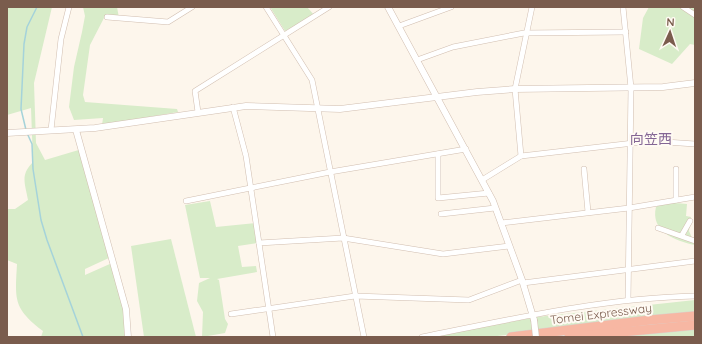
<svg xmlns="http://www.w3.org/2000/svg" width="702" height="344" font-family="Quicksand,'Noto Sans JP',sans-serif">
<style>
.green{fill:#d8ecc9}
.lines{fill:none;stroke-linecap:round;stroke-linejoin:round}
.stream{stroke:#a5d3da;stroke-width:1.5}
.minor-casing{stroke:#d1beb0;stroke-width:6}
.tertiary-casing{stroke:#d1beb0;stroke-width:7}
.motorway-casing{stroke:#dad1cd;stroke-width:10}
.minor{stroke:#fff;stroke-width:5}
.tertiary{stroke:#fff;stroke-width:6}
.motorway{stroke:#f7b7a3;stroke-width:9}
.tertiary-bridge-casing{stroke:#d1beb0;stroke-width:7;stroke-linecap:butt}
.tertiary-bridge{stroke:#fff;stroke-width:6}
.labels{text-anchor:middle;stroke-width:4;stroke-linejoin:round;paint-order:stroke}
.street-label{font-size:12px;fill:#7a5c4d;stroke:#fffaf3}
.quarter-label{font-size:14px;fill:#846695;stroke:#fffaf3}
</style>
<rect width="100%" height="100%" fill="#fdf6ec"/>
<g class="green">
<path d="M7,7H52L34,83L36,143L45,160L82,149L111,257L85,269V275L112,263L126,309L128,337H41L43,331C13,308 15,300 17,264L7,260V209H15L28,200C25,183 20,175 33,162L31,108L7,115Z"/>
<path d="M83,7H117L119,18L105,16L90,45L83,95L85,102L177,109L178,112L102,125L103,118L74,120L69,107L74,67L82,32L85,16Z"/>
<path d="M270,7H307L315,16L285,31Z"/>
<path d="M649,7H695V45L690,44L672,64L639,49L643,18Z"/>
<path d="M210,201L216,227L256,223L257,243L238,246L242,267L256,266L257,272L217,279L219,280L225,319L228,324L225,333L202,337L203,312L197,301L199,283L210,278H200L185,205Z"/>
<path d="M664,202L687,204L686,216L691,217L689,231L692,238L695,237V245C675,241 650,231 656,207Z"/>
<path d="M171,239L196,337H144L131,246Z"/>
<path d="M695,300V313L489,337H429L537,317Z"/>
<path d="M695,327V337H596Z"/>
</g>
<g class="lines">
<g class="stream">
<path d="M26,130L21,109L24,44L27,27L37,7"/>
<path d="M27,133L32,144L33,169L41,220L47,240L83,337"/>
</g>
<g class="minor-casing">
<g id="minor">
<path d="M266,7L312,80L364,337"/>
<path d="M623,7L631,88L628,300"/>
<path d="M683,7L695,15"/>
<path d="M107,17L168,22L192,7"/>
<path d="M399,26L451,7"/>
<path d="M417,60L453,47L524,33L626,32"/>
<path d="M233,107L246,156L273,337"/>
<path d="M198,112L195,91L329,7"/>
<path d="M51,130L61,39L69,7"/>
<path d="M438,154V198L489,193"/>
<path d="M521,156L515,89L532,7"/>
<path d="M584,169L588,212"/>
<path d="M676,169V200"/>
<path d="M482,180L521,156L651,141L695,144"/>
<path d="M186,201L330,172L466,149"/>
<path d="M441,214L495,208"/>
<path d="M501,223L629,208L695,197"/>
<path d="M658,228L695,241"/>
<path d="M682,235L690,221"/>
<path d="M259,243L343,238L443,254L509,246"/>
<path d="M523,283L695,261"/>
<path d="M231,314L355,296L469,300L522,280"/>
<path d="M422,337C512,319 603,298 695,296"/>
</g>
</g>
<g class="tertiary-casing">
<g id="tertiary">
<path d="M388,7L493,201L522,280L534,320"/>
<path d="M76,130L126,309L128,337"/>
<path d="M7,133L95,128L246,106L340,109L477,92L515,89L663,87L695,83"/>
</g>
</g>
<g class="motorway-casing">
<g id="motorway">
<path d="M511,337L650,320L695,316"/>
<path d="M569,337L695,325"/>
</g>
</g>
<use href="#minor" class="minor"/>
<use href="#tertiary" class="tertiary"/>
<use href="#motorway" class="motorway"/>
<g class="tertiary-bridge-casing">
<path id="tertiary-bridge" d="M534,320L536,337"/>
</g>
<use href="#tertiary-bridge" class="tertiary-bridge"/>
</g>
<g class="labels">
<g class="street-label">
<text transform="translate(601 314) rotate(-7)" y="4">Tomei Expressway</text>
</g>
<g class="quarter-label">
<text x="651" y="144">向笠西</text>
</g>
</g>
<rect width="702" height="344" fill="none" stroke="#7a5c4d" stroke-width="16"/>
<g transform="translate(670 32) rotate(3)" stroke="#fffaf3" stroke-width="3" paint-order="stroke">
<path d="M0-3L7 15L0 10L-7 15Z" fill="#7a5c4d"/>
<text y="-6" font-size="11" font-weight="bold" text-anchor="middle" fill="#7a5c4d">N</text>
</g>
</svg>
